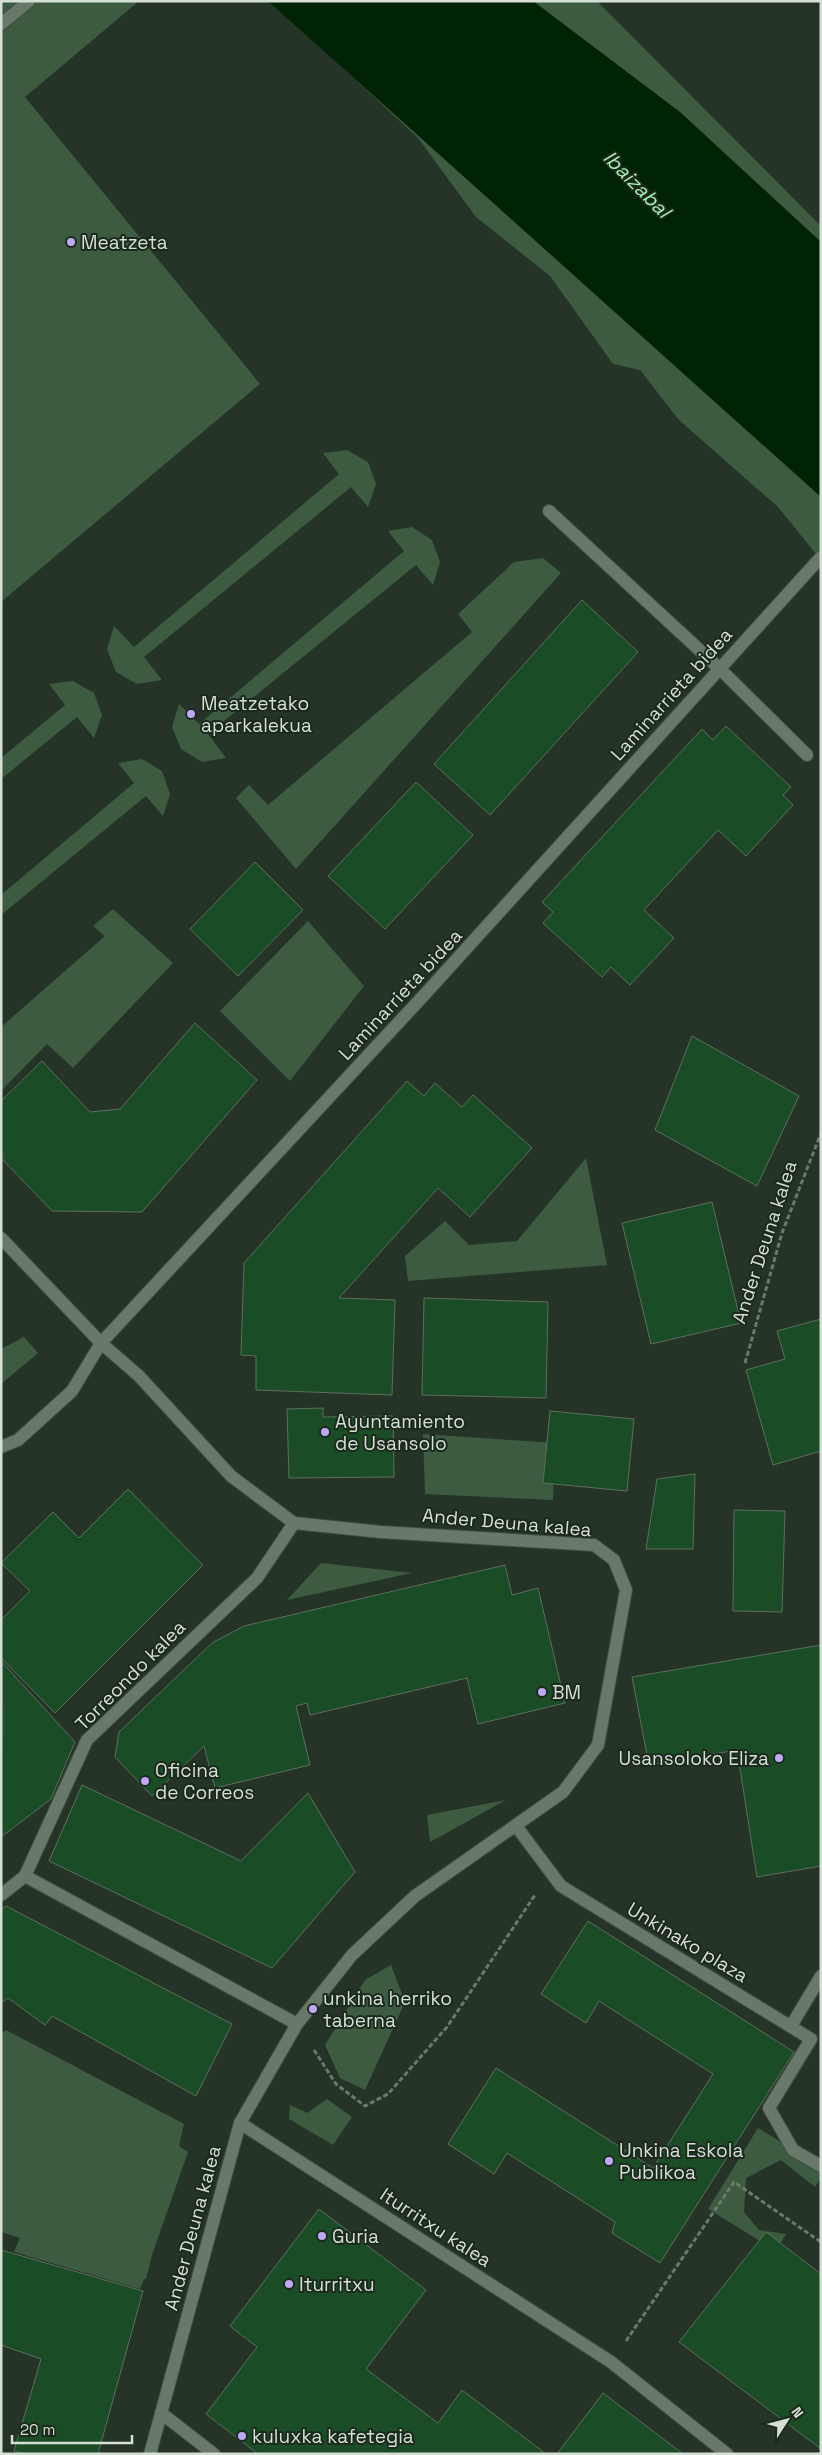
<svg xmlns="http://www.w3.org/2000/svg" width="822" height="2455" font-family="'Space Grotesk',sans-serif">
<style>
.green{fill:#3d5b41}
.water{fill:#002205}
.building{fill:#1a4d25;stroke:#5d6e5f}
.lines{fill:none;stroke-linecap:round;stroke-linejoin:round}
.street-casing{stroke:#424f43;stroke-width:14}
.path{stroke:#6b786c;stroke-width:3;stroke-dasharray:5 2.5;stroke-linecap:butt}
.street{stroke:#687969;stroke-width:12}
.poi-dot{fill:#bfa8f4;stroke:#1c2a1d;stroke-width:2}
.labels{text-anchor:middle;stroke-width:4;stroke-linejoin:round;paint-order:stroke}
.poi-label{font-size:19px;fill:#d5dfd6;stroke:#1c2a1d;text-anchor:start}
.street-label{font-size:19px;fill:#d5dfd6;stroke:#1c2a1d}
.water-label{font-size:20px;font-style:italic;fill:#a4f0ae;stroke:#1c2a1d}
</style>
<rect width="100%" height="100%" fill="#253427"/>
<g class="green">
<path d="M1,1H139L25,97L260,384L1,602Z"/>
<path d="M271,1H597L821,226V560L778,507L679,420L640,370L613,364L550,276L476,217L418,138Z"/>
<path d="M347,450L368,462L376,484L368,507L351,487L144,657L162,680L137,684L116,672L107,649L114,626L134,647L339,474L323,453Z"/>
<path d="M412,527L432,540L440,562L433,585L416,565L208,734L226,758L202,762L181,749L172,727L179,704L199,724L404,551L388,531Z"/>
<path d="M543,558L561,573L296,869L236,798L249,785L268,805L472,632L458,614L514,562Z"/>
<path d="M73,681L94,693L102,715L94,738L77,717L1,779V758L65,705L49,684Z"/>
<path d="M142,759L162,771L170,794L163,816L146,796L1,915V895L134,783L118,763Z"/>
<path d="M113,909L173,963L73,1068L47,1044L1,1091V1027L105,936L93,926Z"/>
<path d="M308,921L364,986L290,1081L220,1011Z"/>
<path d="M586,1158L607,1265L408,1281L405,1256L445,1221L469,1245L517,1241Z"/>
<path d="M24,1337L38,1353L1,1384V1349Z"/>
<path d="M423,1434L555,1443L553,1500L425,1494Z"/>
<path d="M321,1563L412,1573L287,1600Z"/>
<path d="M506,1800L430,1842L427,1815Z"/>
<path d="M391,1965L405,2002L365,2090L340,2078L325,2045L365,1980Z"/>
<path d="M6,2030L184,2124L179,2146L188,2152L152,2255L146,2279H144L140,2289L14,2252L20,2238L1,2232V2034Z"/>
<path d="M327,2099L352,2117L333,2145L289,2119L290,2105L307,2113Z"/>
<path d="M758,2128L821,2166V2178L815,2187L781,2160L746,2178L744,2212L759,2230L786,2234L776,2251L708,2209Z"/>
</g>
<path class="water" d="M268,1H533L680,112L821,242V497Z"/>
<g class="building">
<path d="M582,600L638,652L490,815L434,764Z"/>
<path d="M726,726L791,787L783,795L793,805L746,856L718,830L644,910L674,938L630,985L611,967L602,977L543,923L553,912L542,902L702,729L713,740Z"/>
<path d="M416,782L473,835L385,929L328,876Z"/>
<path d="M255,862L303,910L238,976L190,929Z"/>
<path d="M195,1023L257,1080L142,1212L52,1211L1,1158V1101L42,1061L90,1112L120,1109Z"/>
<path d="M692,1036L799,1096L757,1186L655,1130Z"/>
<path d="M407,1081L424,1096L435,1083L462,1107L473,1095L532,1148L470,1217L438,1188L339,1298L395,1300L392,1395L256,1390V1356L241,1355L244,1263Z"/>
<path d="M712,1202L741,1323L651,1344L622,1223Z"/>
<path d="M424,1298L548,1302L546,1398L422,1395Z"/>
<path d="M821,1319V1451L773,1465L746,1370L785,1359L777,1331Z"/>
<path d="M323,1408V1417L393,1416L394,1477L289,1478L287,1409Z"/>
<path d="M550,1411L634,1419L627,1491L543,1483Z"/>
<path d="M695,1474L693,1549H646L657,1479Z"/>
<path d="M128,1489L203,1565L55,1713L1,1658V1620L30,1591L1,1563L53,1512L79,1538Z"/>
<path d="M734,1510L785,1511L782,1612L733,1611Z"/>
<path d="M505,1565L512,1595L538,1588L565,1703L478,1724L467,1678L310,1715L307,1703L296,1706L310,1765L215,1788L204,1746L152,1796L115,1757L119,1732L212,1643L244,1626Z"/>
<path d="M821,1645V1866L757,1877L737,1750L649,1765L632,1677Z"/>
<path d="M2,1662L75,1742L51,1799L1,1837Z"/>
<path d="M82,1785L241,1861L308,1793L355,1872L272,1968L49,1861Z"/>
<path d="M6,1906L232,2024L196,2096L52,2016L45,2025L8,1998L1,2003V1910Z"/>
<path d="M588,1921L794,2052L660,2263L612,2233L615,2222L507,2153L494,2174L448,2144L496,2068L653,2168L713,2074L599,2001L586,2023L541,1994Z"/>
<path d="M319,2209L426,2290L366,2369L438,2423L462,2390L546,2454H258L206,2414L257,2347L230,2326Z"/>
<path d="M766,2232L821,2274V2449L679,2342Z"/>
<path d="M1,2250L143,2291L98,2454H26L14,2451L41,2359L1,2345Z"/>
<path d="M603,2393L683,2454H557Z"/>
</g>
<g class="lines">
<g class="street-casing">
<g id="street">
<path d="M1,24L29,1"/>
<path d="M549,511L719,668L807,755"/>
<path d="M1,1238L101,1343L139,1376L231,1476L294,1523L381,1532L594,1545L614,1560L626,1590L598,1745L563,1792L415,1896L352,1955L297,2024L240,2123L150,2454"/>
<path d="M1,1447L18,1440L72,1391L101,1343L426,993L821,557"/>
<path d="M516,1826L561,1886L811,2039L769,2108L793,2150L821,2166"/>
<path d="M25,1876L297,2024"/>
<path d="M1,1895L25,1876L87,1740L257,1578L294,1523"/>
<path d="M791,2026L821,1976"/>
<path d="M240,2123L611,2362L727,2454"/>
<path d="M161,2413L214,2454"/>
</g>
</g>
<g class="path">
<path d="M745,1363L782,1233L821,1133"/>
<path d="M314,2050L336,2084L365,2106L388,2094L447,2027L535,1895"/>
<path d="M626,2341L734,2182L821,2242"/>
</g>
<use href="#street" class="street"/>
</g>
<g class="poi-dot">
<circle cx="71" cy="242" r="5"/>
<circle cx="191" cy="714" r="5"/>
<circle cx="325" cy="1432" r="5"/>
<circle cx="542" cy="1692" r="5"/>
<circle cx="779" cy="1758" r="5"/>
<circle cx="145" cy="1781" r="5"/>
<circle cx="313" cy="2009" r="5"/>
<circle cx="609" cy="2161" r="5"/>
<circle cx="322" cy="2236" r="5"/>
<circle cx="289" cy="2284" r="5"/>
<circle cx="242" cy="2436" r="5"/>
</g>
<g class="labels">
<g class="poi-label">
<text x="81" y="249">Meatzeta</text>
<text x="201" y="710">Meatzetako<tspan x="201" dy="22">aparkalekua</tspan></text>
<text x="335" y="1428">Ayuntamiento<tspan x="335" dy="22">de Usansolo</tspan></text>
<text x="552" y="1699">BM</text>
<text x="769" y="1765" text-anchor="end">Usansoloko Eliza</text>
<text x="155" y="1777">Oficina<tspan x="155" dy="22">de Correos</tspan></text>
<text x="323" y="2005">unkina herriko<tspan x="323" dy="22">taberna</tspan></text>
<text x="619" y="2157">Unkina Eskola<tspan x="619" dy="22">Publikoa</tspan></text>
<text x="332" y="2243">Guria</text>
<text x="299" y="2291">Iturritxu</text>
<text x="252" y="2443">kuluxka kafetegia</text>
</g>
<g class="street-label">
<text transform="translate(671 694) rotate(-48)" y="7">Laminarrieta bidea</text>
<text transform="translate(400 994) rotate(-47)" y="7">Laminarrieta bidea</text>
<text transform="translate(764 1242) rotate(-72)" y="7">Ander Deuna kalea</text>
<text transform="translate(507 1522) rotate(5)" y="7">Ander Deuna kalea</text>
<text transform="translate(130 1675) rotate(-45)" y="7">Torreondo kalea</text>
<text transform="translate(688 1942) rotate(31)" y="7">Unkinako plaza</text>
<text transform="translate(436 2227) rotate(33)" y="7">Iturritxu kalea</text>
<text transform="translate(192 2228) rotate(-75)" y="7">Ander Deuna kalea</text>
</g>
<g class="water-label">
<text transform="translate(637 184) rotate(45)" y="7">Ibaizabal</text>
</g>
</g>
<rect width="822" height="2455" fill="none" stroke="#d5dfd6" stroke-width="5"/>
<g transform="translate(787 2420) rotate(54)" stroke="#1c2a1d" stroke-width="4" paint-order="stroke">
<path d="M0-4L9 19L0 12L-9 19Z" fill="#d5dfd6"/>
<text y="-8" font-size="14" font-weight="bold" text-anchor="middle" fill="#d5dfd6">N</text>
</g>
<path d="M12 2435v8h120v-8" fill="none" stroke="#d5dfd6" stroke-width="2.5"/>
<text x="20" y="2435" font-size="15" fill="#d5dfd6" stroke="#1c2a1d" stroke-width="4" paint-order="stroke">20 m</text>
</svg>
